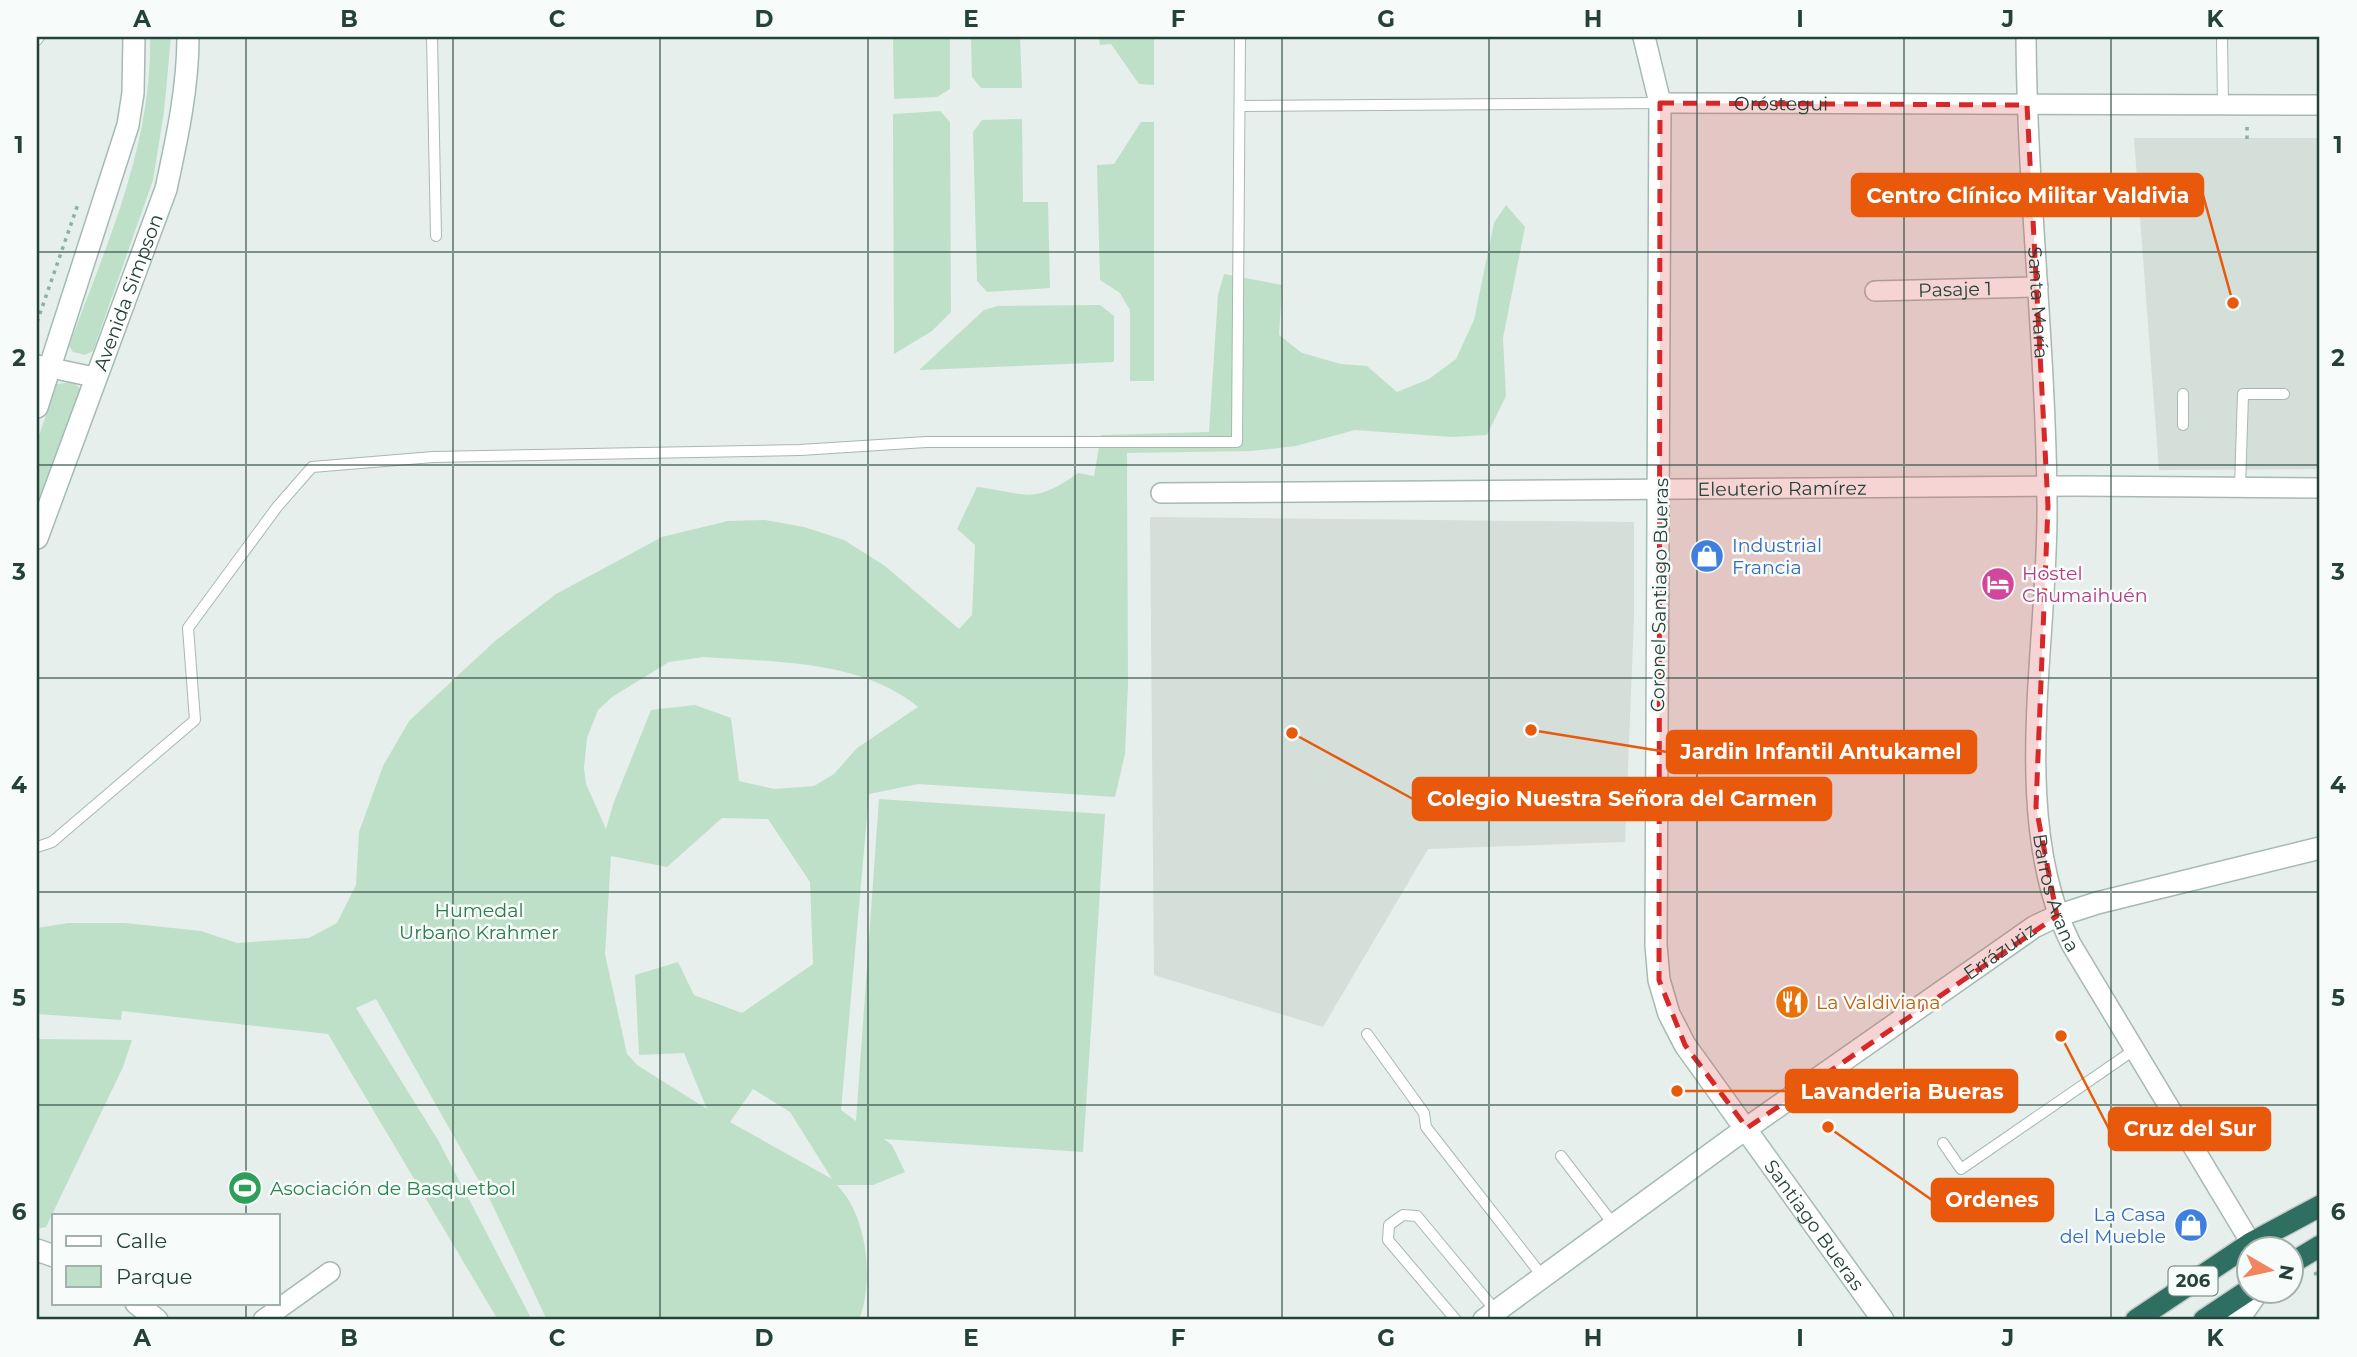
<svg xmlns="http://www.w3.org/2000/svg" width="2357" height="1357" font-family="Montserrat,sans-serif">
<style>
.built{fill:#d4dfda}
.green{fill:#bfe0c8;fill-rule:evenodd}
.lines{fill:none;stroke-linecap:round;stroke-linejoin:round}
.lane-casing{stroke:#a8b8b2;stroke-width:12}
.street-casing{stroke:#a8b8b2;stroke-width:22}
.secondary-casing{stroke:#a4bbb3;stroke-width:24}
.highway-casing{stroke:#c2cac8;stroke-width:24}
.path{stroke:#86b3a5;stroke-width:3.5;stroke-dasharray:3.5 5;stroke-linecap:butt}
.lane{stroke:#fff;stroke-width:10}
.street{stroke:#fff;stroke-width:19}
.secondary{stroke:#fff;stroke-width:21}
.highway{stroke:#2f6f62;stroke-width:21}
.marked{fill:#d62828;fill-opacity:0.2;stroke:#d62828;stroke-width:5;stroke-dasharray:14 9;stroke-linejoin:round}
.grid{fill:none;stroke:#24423a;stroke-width:2;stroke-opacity:0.55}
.labels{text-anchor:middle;stroke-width:5;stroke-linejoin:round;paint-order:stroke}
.shield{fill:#f7fbf9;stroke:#637a73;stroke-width:2}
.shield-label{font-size:18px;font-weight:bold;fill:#24423a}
.street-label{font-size:19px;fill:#24423a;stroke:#f7fbf9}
.shop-label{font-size:19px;fill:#366cbe;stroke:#f7fbf9;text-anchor:start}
.hotel-label{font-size:19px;fill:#b23c85;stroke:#f7fbf9;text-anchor:start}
.park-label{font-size:19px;fill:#2d7a4b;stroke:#f7fbf9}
.food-label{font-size:19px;fill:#c56008;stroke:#f7fbf9;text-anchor:start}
.leisure-label{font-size:19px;fill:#27864d;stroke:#f7fbf9;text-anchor:start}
.leader{fill:none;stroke:#e8590c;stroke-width:2.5}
.callout-dot{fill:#e8590c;stroke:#f7fbf9;stroke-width:2.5}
.callout{fill:#e8590c;stroke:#e8590c;stroke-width:2.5}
.callout-label{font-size:21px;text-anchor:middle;font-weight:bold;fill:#fff}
.neatline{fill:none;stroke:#24423a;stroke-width:2.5}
.grid-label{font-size:23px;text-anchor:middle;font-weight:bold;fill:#24423a}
</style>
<rect width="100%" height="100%" fill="#e6efeb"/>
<g class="built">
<path d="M2134,138H2320V469L2159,470Z"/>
<path d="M1150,517L1634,522V618L1625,842L1428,849L1323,1027L1154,975Z"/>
</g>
<g class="green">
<path d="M150,37H171L164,112L153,180L93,351L85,355L73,352L69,346C106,246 152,146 150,37Z"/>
<path d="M893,37H950V89L937,97L894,99Z"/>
<path d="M971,37H1020L1022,88H981L972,77Z"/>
<path d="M1099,37H1154V85L1139,84L1111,44L1100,45Z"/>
<path d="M940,111L950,122L951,312L932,331L894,354L893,114Z"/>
<path d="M1022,119L1023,202H1048L1050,288L987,292L977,281L973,132L982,120Z"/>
<path d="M1141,122H1154V381H1130V310L1120,293L1100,280L1097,165L1114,164Z"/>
<path d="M1506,205L1525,227L1503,338L1506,396L1487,435L1452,437L1355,430L1296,446L1252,451L1127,453L1128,684L1125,754L1115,797L918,784L869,794L841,1110L856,1121L879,799L1105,814L1083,1152L884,1139L892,1145L905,1172L873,1185H837C868,1216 874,1281 859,1320H547L491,1202L376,999L356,1008L438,1140L532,1320H498L328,1034L122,1011L121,1020L37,1014V928L68,923H125L201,931L237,943L309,938L337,923L356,885L359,832L383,766L409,721L495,641L556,594L662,537L728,521L765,520L804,527L844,540L885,566L959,629L972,615L975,545L957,529L977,487C1028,493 1031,506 1078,473L1094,476L1101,435L1209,432L1218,295L1224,274L1282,285L1279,335L1302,353L1341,364L1367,366L1397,392L1429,379L1456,359L1474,320L1494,223ZM704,657C774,662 862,660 918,707L857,748L834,774L814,786L774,789L739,781L731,718L695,705L651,710L614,802L606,829L586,784L584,768L587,738L598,710L612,697L669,662ZM722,818L768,819L810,882L813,964L742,1013L694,995L678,962L635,975L639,1055L684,1053L707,1109L637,1065L627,1054L605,954L611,856L667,867ZM753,1089L790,1112L832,1179L730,1122Z"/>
<path d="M1100,305L1114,316V362L919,370L984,310L998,306Z"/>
<path d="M72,382L81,389L37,512V441L57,384Z"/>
<path d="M37,1039L132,1040L123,1067L46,1227L37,1229Z"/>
</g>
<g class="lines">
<g class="lane-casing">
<g id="lane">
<path d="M432,37L436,236"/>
<path d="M2222,37L2223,106"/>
<path d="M37,40L39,37"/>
<path d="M1241,106L1660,103"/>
<path d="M2183,425V394"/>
<path d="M2240,487L2243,394H2284"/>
<path d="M37,847L52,842L195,720L188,628L277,507L312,467L433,457L800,450L926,442H1237L1240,37"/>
<path d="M1367,1034L1424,1113L1426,1127L1543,1277"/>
<path d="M1943,1143L1961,1169L2134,1050"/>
<path d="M1561,1156L1614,1225"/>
<path d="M1456,1320L1388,1240L1389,1225L1403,1215L1417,1216L1496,1311"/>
</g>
</g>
<g class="street-casing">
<g id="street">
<path id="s1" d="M2026,37C2027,192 2046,348 2047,503C2049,642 2008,817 2071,944L2254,1248"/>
<path id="s2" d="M1660,103L2320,105"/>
<path id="s3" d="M1875,291L2038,287"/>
<path d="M37,365L94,377"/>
<path id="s4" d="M1161,493L2078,486L2320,488"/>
<path d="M263,1320L330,1272"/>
</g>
</g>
<g class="secondary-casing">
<g id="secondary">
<path id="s5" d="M1644,37L1660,103L1656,945L1659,980L1669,1014L1685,1045L1883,1320"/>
<path d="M37,407L128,125L133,93L134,37"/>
<path id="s6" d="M37,538L166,189C177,138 188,88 188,37"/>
<path d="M37,1250L54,1256"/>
<path d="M136,1303L157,1320"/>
<path id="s7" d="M1484,1320L1730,1140L2034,927L2057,916L2097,903L2320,848"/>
<path d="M2238,1320L2259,1290"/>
</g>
</g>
<g class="highway-casing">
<g id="highway">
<path d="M2290,1264L2320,1246"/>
<path d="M2136,1320L2251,1243L2320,1206"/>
<path d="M2204,1320L2249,1290"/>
</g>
</g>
<g class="path">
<path d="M2247,139V125"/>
<path d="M37,322L78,204"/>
<path d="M2315,1272L2320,1283"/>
</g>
<use href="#lane" class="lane"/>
<use href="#street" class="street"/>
<use href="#secondary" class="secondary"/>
<use href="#highway" class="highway"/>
</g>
<path class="marked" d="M1660,103L2027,105L2048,506L2036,807L2057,916L1747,1128L1685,1045L1659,980Z"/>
<path class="grid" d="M246,37V1215M453,37V1320M660,37V1320M868,37V1320M1075,37V1320M1282,37V1320M1489,37V1320M1697,37V1320M1904,37V1320M2111,37V1320M37,252H2320M37,465H2320M37,678H2320M37,892H2320M37,1105H2320M246,1303V1320"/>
<defs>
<g id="shop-disc" transform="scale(1.75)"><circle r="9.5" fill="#3f7fe0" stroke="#f7fbf9"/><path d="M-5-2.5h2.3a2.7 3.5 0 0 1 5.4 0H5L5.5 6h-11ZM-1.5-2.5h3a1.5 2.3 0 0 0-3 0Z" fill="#fff"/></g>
<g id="hotel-disc" transform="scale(1.75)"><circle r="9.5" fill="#d1479c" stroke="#f7fbf9"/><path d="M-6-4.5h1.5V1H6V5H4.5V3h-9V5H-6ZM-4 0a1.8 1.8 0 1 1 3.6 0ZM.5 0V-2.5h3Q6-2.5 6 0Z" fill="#fff"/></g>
<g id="restaurant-disc" transform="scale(1.75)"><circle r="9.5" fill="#e8710a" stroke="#f7fbf9"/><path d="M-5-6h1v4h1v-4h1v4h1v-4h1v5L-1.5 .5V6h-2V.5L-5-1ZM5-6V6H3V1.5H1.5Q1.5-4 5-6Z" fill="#fff"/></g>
<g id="stadium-disc" transform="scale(1.75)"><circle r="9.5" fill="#2e9e5b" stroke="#f7fbf9"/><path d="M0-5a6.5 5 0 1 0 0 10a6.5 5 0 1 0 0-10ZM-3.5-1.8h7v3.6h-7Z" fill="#fff"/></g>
</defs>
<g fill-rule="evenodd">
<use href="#shop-disc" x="1707" y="556"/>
<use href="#hotel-disc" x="1998" y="584"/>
<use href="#restaurant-disc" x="1792" y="1002"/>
<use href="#stadium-disc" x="245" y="1188"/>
<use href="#shop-disc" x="2191" y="1225"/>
</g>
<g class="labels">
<rect class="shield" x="2168.5" y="1266.5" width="49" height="29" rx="5"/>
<g class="shield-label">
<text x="2193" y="1287">206</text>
</g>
<g class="street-label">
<text dy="7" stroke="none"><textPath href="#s2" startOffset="121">Oróstegui</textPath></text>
<text dy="7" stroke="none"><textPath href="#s3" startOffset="80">Pasaje 1</textPath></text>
<text dy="7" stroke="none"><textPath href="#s6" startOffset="262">Avenida Simpson</textPath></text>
<text dy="7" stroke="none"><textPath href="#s1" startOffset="266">Santa María</textPath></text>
<text dy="7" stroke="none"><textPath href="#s4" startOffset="621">Eleuterio Ramírez</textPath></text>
<text transform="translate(1659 595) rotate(-89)" y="7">Coronel Santiago Bueras</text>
<text dy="7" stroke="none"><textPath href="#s1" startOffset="859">Barros Arana</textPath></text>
<text dy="7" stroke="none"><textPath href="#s7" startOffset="634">Errázuriz</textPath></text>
<text dy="7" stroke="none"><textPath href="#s5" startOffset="1237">Santiago Bueras</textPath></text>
</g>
<g class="shop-label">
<text x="1732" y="552">Industrial<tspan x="1732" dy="22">Francia</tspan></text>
<text x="2166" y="1221" text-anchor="end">La Casa<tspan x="2166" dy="22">del Mueble</tspan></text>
</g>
<g class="hotel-label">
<text x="2022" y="580">Hostel<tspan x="2022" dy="22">Chumaihuén</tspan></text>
</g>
<g class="park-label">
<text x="479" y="917">Humedal<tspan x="479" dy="22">Urbano Krahmer</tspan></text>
</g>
<g class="food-label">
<text x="1816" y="1009">La Valdiviana</text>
</g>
<g class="leisure-label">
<text x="270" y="1195">Asociación de Basquetbol</text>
</g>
</g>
<path class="leader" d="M2233 303L2203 195M1531 730L1667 752M1292 733L1413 799M1677 1091L1786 1091M2061 1036L2109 1129M1828 1127L1932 1200"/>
<g class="callout-dot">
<circle cx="2233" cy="303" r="7"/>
<circle cx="1531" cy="730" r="7"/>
<circle cx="1292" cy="733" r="7"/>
<circle cx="1677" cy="1091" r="7"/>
<circle cx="2061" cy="1036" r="7"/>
<circle cx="1828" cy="1127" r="7"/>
</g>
<g class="callout">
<rect x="1852" y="174" width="351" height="42" rx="7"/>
<rect x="1667" y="731" width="309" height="42" rx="7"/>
<rect x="1413" y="778" width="418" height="42" rx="7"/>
<rect x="1786" y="1070" width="231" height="42" rx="7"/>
<rect x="2109" y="1108" width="161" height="42" rx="7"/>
<rect x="1932" y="1179" width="121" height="42" rx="7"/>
</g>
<g class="callout-label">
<text x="2028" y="203">Centro Clínico Militar Valdivia</text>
<text x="1821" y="759">Jardin Infantil Antukamel</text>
<text x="1622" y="806">Colegio Nuestra Señora del Carmen</text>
<text x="1902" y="1099">Lavanderia Bueras</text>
<text x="2190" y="1136">Cruz del Sur</text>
<text x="1992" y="1207">Ordenes</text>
</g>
<rect width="2357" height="1357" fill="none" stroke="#f7fbf9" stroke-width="77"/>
<rect x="52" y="1214" width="228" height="91" fill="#f7fbf9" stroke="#a3b1ad" stroke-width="2"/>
<rect x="66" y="1236" width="35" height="10" fill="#ffffff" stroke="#a3b1ad" stroke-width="2"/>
<text x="116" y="1248" font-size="21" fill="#24423a">Calle</text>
<rect x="66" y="1266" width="35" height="21" fill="#bfe0c8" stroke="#a3b1ad" stroke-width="2"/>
<text x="116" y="1284" font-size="21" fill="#24423a">Parque</text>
<g transform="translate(2270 1270) rotate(99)"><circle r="33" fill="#f7fbf9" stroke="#a3b1ad" stroke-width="2"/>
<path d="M0-5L12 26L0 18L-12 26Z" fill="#f4845f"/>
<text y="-10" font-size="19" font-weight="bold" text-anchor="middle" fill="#24423a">N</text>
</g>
<rect x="38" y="38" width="2280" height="1280" class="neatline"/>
<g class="grid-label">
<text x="142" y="27">A</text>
<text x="349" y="27">B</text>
<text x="557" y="27">C</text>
<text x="764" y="27">D</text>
<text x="971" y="27">E</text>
<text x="1178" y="27">F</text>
<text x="1386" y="27">G</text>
<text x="1593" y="27">H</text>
<text x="1800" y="27">I</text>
<text x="2008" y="27">J</text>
<text x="2215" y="27">K</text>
<text x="19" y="153">1</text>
<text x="2338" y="153">1</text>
<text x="19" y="366">2</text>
<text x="2338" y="366">2</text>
<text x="19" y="580">3</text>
<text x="2338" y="580">3</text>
<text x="19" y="793">4</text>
<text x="2338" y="793">4</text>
<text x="19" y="1006">5</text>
<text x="2338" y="1006">5</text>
<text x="19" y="1220">6</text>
<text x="2338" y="1220">6</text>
<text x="142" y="1346">A</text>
<text x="349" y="1346">B</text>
<text x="557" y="1346">C</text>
<text x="764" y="1346">D</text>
<text x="971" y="1346">E</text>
<text x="1178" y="1346">F</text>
<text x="1386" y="1346">G</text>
<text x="1593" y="1346">H</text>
<text x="1800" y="1346">I</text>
<text x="2008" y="1346">J</text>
<text x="2215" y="1346">K</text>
</g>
</svg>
